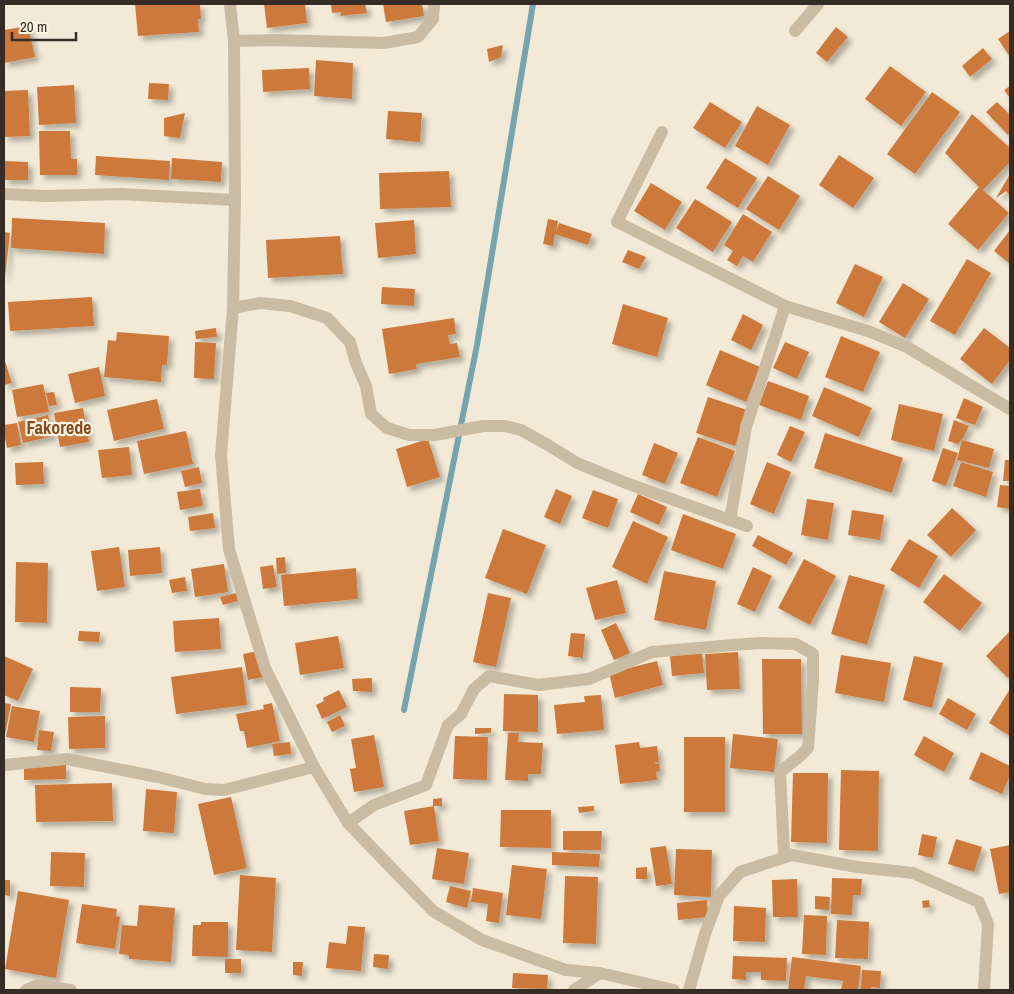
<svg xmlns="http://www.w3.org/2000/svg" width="1014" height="994" font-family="'Archivo Narrow',sans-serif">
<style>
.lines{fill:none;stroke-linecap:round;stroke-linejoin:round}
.stream{stroke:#75a3b0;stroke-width:6}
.building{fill:#cc793b;filter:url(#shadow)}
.minor{stroke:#cabca3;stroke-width:12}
.labels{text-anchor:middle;stroke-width:4.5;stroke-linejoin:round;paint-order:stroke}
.quarter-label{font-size:18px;font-weight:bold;fill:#87491b;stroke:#faf4e3}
</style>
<defs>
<filter id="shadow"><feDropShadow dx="4.5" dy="4.5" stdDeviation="2.5" flood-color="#0004"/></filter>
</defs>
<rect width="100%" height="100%" fill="#f2ead7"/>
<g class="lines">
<path class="stream" d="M404,710L477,345L533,4"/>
</g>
<g class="building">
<path d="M135,4H200L201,19H198L199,32L138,36Z"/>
<path d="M264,4H305L307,23L267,28Z"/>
<path d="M331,4H365L367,13L341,16V12L332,13Z"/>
<path d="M383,4H422L424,16L386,22Z"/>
<path d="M28,26L35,57L4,63V30Z"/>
<path d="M836,27L848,37L827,62L816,53Z"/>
<path d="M1010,31V57L998,39Z"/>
<path d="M503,45L501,57L489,62L487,49Z"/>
<path d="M983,48L992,59L970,77L962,66Z"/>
<path d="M316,60L353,63L352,99L314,96Z"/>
<path d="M890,66L926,92L901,126L865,99Z"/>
<path d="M309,68L310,89L263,92L262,70Z"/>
<path d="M149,83L169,84L168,100L148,99Z"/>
<path d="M74,85L76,123L39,125L37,87Z"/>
<path d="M1010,86V98L1004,90Z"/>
<path d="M28,90L30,136L4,137V91Z"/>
<path d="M932,92L960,112L915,174L887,154Z"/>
<path d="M710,102L742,122L725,148L693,128Z"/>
<path d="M997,102L1010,115V133L1008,135L986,112Z"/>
<path d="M757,106L790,125L768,165L735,146Z"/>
<path d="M388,111L422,113L420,142L386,139Z"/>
<path d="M185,113L180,138L164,136V118Z"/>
<path d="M972,114L1010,148V162L983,190L1009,213L978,250L948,224L979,187L945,153Z"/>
<path d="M39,131H70L71,159H77V175H40Z"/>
<path d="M839,155L874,178L853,208L819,185Z"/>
<path d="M96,156L170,161L169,180L95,175Z"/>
<path d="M172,158L222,162L221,182L171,179Z"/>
<path d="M725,158L757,178L738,208L706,188Z"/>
<path d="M4,161L28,162V180H4Z"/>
<path d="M449,171L451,207L380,209L379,173Z"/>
<path d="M1010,174V196L1006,191L996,198Z"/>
<path d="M768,176L800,196L779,230L746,209Z"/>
<path d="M651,183L682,202L665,230L634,211Z"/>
<path d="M695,199L732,222L713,252L676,228Z"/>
<path d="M743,214L772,232L753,262L743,256L737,266L727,260L733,251L724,245Z"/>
<path d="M12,218L105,223L104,254L11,248Z"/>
<path d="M548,219L558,221L556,233L559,223L592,234L588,245L555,234L553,246L543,244Z"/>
<path d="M414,220L416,254L378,258L375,223Z"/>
<path d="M1010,230V264L994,251Z"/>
<path d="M4,232L10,233L5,277H4Z"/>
<path d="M340,236L343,274L268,278L266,240Z"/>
<path d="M628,250L646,257L639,269L622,262Z"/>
<path d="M967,259L991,273L955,335L930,321Z"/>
<path d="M855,264L883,277L864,317L836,303Z"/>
<path d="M903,283L929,299L905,338L879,322Z"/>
<path d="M382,287L415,289L414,306L381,304Z"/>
<path d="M92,297L94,326L10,331L8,302Z"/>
<path d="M623,304L668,318L657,357L612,344Z"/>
<path d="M743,314L763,325L751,350L731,340Z"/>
<path d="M454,318L456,334L448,335L450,344L457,343L460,357L416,364L417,369L389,374L382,329Z"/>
<path d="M216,328L217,337L196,339L195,331Z"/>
<path d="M984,328L1010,348V360L992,384L960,359Z"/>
<path d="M117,332L169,336L167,365H162L161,382L104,377L108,340L116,341Z"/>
<path d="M841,336L880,352L863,392L825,377Z"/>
<path d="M195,342L216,343L214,379L194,378Z"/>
<path d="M785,342L809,352L797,379L773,368Z"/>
<path d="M720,350L760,367L746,402L706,385Z"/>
<path d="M4,358L12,383L4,385Z"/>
<path d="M99,367L105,396L75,403L68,374Z"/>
<path d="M768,381L809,396L801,420L759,405Z"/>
<path d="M43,384L49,412L17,417L12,390Z"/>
<path d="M824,387L872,408L859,437L812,416Z"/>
<path d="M54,392L57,405L49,406L46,393Z"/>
<path d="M708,397L747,410L735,446L696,433Z"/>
<path d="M964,398L983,407L975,425L956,418Z"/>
<path d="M157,399L164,429L114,441L107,410Z"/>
<path d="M899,404L943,414L934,451L891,440Z"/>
<path d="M83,408L89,442L60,447L54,413Z"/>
<path d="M48,415L53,436L23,443L18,422Z"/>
<path d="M954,420L969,426L963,438L958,444L948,441Z"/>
<path d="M17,423L21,445L7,448L4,433V425Z"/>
<path d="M790,426L805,432L791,462L777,455Z"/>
<path d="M186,431L193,464L144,474L137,441Z"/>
<path d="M825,433L903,458L892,493L814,468Z"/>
<path d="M698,437L735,451L717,497L680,483Z"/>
<path d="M428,439L440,477L407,487L396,449Z"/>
<path d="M962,440L994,449L989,468L957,460Z"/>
<path d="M654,443L678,453L665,484L642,475Z"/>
<path d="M129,447L132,475L102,478L98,450Z"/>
<path d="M943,448L958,453L946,486L932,481Z"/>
<path d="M1005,460H1010V481H1003Z"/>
<path d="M43,462L44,484L16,485L15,463Z"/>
<path d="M767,462L791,472L774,514L750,504Z"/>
<path d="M961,462L993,472L986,497L953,486Z"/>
<path d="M199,467L202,483L185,487L181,471Z"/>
<path d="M1000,485L1010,486V509L997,507Z"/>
<path d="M200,489L203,506L180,510L177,492Z"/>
<path d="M556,489L572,496L560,524L544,517Z"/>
<path d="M593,490L618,499L608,528L582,518Z"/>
<path d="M638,494L667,507L659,525L630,512Z"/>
<path d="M807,499L834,503L828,540L801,535Z"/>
<path d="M952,508L976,530L951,557L927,535Z"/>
<path d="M852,510L884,515L880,540L848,535Z"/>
<path d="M213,513L215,528L190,531L188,517Z"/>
<path d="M683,514L736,534L723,569L671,550Z"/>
<path d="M633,521L668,537L647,584L612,567Z"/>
<path d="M503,529L546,545L527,594L485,578Z"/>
<path d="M758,535L793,553L786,565L752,546Z"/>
<path d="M909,539L938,556L919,588L890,570Z"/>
<path d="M119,547L125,587L97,591L91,551Z"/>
<path d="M160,547L162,573L130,576L128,550Z"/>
<path d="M285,557L286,573L277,574L276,558Z"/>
<path d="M804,559L836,576L810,625L778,608Z"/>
<path d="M16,562L48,563L47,623L15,622Z"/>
<path d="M224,564L228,592L195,597L191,569Z"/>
<path d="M273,565L277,587L263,589L260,567Z"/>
<path d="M753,567L772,576L755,612L737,604Z"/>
<path d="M356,568L358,599L284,606L281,575Z"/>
<path d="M664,571L716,581L706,630L654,620Z"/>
<path d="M944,574L982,603L960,631L923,602Z"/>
<path d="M849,575L885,585L867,645L831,634Z"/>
<path d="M185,577L187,591L172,593L169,580Z"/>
<path d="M617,580L626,613L595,620L586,588Z"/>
<path d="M236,593L238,601L223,605L220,597Z"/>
<path d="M488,593L511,598L496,667L473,662Z"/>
<path d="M219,618L221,649L175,652L173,621Z"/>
<path d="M616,623L630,653L614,660L601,630Z"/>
<path d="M79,631L100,632L99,642L78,641Z"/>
<path d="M1009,632L1010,633V676L1008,678L986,656Z"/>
<path d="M571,633L585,634L583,658L568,656Z"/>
<path d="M338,636L344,668L300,675L295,643Z"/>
<path d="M258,651L263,677L248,680L243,654Z"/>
<path d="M702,652L704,673L672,676L670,656Z"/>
<path d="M738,652L740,689L707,690L705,654Z"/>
<path d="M841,655L891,663L884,702L835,693Z"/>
<path d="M4,656L33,669L18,701L4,695Z"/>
<path d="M914,656L943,663L932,708L903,700Z"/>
<path d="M762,659H801L802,734H763Z"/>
<path d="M657,661L663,685L615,698L609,673Z"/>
<path d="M242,667L247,705L176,714L171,677Z"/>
<path d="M372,678V692L353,691L352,679Z"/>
<path d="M70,687L101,688L100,712H70Z"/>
<path d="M1010,689V736L989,723Z"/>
<path d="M339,690L347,707L322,719L316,705L324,701L323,698Z"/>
<path d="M504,694L538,695V732L503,731Z"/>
<path d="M601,695L604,730L557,734L554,705L585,702L584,696Z"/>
<path d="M948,698L976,714L967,730L939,714Z"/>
<path d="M4,703L11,704L5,735H4Z"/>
<path d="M272,703L280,741L247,748L244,731H240L236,714L264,709L263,705Z"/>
<path d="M12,706L40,711L34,742L6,737Z"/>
<path d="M340,715L345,726L332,732L327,722Z"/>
<path d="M105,716V748L69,749L68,717Z"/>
<path d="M475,728H491V733L475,734Z"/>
<path d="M39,730L54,732L51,751L37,750Z"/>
<path d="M508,733H519L518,742L543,743L541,774H528V781L505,780Z"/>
<path d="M733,734L778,739L774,772L730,768Z"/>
<path d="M374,735L384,787L354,792L350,769L356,768L351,739Z"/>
<path d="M455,736L488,737L487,780L453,779Z"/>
<path d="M924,736L954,753L944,772L914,755Z"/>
<rect x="684" y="737" width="41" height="75"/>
<path d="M290,742L291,754L274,756L272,744Z"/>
<path d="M639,742L640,748L657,746L659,762H655L656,764L659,763L660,771L656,772L657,780L620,784L615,745Z"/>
<path d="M981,752L1010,766V775L1002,794L969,779Z"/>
<path d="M24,765H66V779L24,780Z"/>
<path d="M841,770L879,771L878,851L839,850Z"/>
<path d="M793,773H828L827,843L791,842Z"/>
<path d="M112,783L113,821L36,822L35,785Z"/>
<path d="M146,789L177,792L174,833L143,831Z"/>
<path d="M231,797L247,868L214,875L198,804Z"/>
<path d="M442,798V806H433V799Z"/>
<path d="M434,806L439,841L410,845L404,811Z"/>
<path d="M594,806V811L579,813L578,807Z"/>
<path d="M501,810H551V848L500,847Z"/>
<path d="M563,831H602L601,850H563Z"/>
<path d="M922,834L937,837L933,858L918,855Z"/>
<path d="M956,839L982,847L974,872L948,864Z"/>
<path d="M1010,845V892L999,894L990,849Z"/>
<path d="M666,846L672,884L656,886L650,848Z"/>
<path d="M437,848L469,853L464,884L432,879Z"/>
<path d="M676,849L712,850L711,897L674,895Z"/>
<path d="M51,852L85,853L84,887L50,886Z"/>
<path d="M552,852L600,854L599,867L552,865Z"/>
<path d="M512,865L547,869L541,919L506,915Z"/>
<path d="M647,867V879H636V868Z"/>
<path d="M240,875L276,878L272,952L236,950Z"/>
<path d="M565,876L598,877L596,944L563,943Z"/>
<path d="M832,878L862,879L861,895H853L852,915L831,914Z"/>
<path d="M797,879L798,917H773L772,880Z"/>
<path d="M4,880H10V896L4,895Z"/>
<path d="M450,886L471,891L467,908L446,902Z"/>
<path d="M473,888L503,893L499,923L486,921L488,904L471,902Z"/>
<path d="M18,891L69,900L56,978L5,969Z"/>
<path d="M815,896L830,897L829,910L815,909Z"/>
<path d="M707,900L708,917L678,920L677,903Z"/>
<path d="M929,900L930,907L923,908L922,901Z"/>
<path d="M82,904L117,909L116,916L120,917L115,949L76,943Z"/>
<path d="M139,905L175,908L171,962L129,959V955L119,954L122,925L137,926Z"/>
<path d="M734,906L766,908L765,942L733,941Z"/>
<path d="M804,915L827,916L826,955L802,954Z"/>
<path d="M837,920L869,922L868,959L835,958Z"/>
<path d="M201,922H228V957L192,956L193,925H201Z"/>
<path d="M348,926L365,927L361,971L326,968L329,942L346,944Z"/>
<path d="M374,954L389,955L388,969L373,967Z"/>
<path d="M733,956L787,958L786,981L761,980V972H746V980L732,979Z"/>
<path d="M792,957L861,966L858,990H841L843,981L806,976L804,990H788Z"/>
<rect x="225" y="959" width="16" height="14"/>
<path d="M293,962H303L302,976L293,975Z"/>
<path d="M862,970L881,971L880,988L871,987V990H861Z"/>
<path d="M513,973L548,975L547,989L512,988Z"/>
</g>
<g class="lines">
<g class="minor">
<path d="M230,4L234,41L235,200L233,308L221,455L229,549L265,668L314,767L348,823L433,911L482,940L566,970L600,973L674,990"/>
<path d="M795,31L818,4"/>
<path d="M234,41L275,40L384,43L418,37L433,19L434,4"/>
<path d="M662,132L617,222L785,306L868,331L907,347L1010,409"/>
<path d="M4,194L46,196L121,194L235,200"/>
<path d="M233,308L260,303L290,306L327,318L350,342L356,363L366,386L371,414L387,428L409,435H435L483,426H505L521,430L548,445L577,463L626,483L747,526"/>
<path d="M730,520L746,427L785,306"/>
<path d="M4,765L67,759L158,777L205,789L224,790L314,767"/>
<path d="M348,823L374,805L426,785L448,725L461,714L474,689L489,676L538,685L589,679L652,652L745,644L763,643L796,644L813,654V680L808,748L799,757L780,772L784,852L792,855L857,867L913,873L979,902L988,924L984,990"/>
<path d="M26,990L38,985L71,990"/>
<path d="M574,990L600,973"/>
<path d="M689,990L705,934L719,896L740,872L792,855"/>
</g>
</g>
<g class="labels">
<g class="quarter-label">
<text x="59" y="434">Fakorede</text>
</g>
</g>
<rect width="1014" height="994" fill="none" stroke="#352d25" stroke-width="10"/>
<path d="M12 32v8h64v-8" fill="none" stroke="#352d25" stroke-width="2.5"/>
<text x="20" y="32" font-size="15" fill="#352d25" stroke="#faf4e3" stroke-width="4" paint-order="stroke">20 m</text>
</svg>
